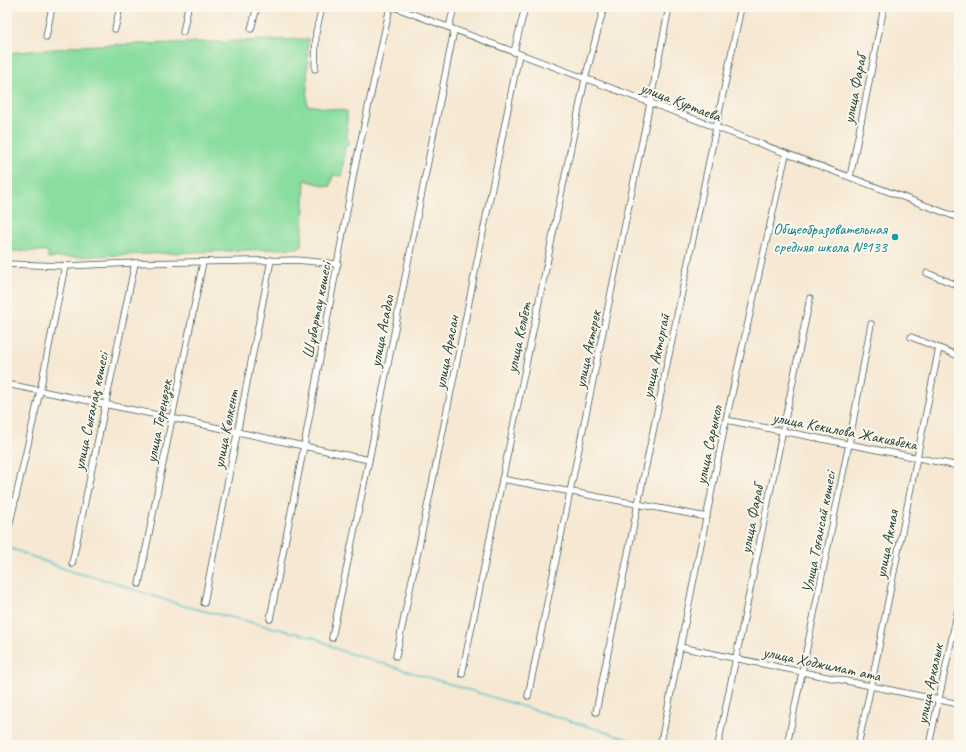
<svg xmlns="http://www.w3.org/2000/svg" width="966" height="752" font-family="Caveat,sans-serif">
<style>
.green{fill:#88dd9f;stroke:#548d6a}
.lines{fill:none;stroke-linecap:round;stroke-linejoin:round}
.stream{stroke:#52c0c7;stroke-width:1.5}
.street-casing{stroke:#3f574c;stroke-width:7}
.street{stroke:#fff;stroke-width:5.5}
.culture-dot{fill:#0f9aa8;stroke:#fbf7ec;stroke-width:1.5}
.labels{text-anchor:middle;stroke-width:4;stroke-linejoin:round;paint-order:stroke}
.street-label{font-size:16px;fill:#1f3d34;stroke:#fbf7ec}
.culture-label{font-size:16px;fill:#0d838f;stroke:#fbf7ec;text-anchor:end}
</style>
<rect width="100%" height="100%" fill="#fbf7ec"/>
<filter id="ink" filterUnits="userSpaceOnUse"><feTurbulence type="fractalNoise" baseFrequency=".025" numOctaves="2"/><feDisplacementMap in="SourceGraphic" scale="8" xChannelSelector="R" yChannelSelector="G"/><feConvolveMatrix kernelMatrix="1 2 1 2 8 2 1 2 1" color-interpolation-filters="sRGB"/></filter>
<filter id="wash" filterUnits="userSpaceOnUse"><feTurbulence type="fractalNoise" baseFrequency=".012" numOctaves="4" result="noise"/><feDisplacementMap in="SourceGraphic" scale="16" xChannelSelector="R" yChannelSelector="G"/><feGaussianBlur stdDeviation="0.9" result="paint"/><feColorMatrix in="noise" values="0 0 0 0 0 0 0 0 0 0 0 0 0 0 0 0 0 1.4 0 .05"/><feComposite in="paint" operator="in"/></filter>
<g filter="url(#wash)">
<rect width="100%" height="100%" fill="#f6e8d3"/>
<path class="green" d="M308,39L307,105L347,111V138L350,143L345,147L342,176L333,175L330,187L305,180L302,245L298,248L48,258V251H7V53L67,48L71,46Z"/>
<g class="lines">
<path class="stream" d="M7,547L73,572L114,582L129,588L184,606L316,638L339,650L648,745"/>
</g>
</g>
<g filter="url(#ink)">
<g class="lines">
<g class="street-casing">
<g id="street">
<path d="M394,7L959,218"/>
<path d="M449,27L454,7"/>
<path d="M115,29L120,7"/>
<path d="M251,29L257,7"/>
<path d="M183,32L188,7"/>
<path d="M46,37L52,7"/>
<path d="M514,52L525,7"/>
<path d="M315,69L316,32L322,7"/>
<path d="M850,177L884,7"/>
<path d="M7,264L65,266L135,263L296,260L338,264"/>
<path d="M927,273L959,286"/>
<path d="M911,337L959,356"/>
<path d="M7,384L172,418L369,460"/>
<path d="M726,420L959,466"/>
<path d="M502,479L707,517"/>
<path d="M7,536L40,391L65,266"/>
<path d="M72,564L135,263"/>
<path d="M139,584L203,262"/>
<path d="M204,603L271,260"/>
<path d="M270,619L304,446L354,172L390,7"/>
<path d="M332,638L369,460L454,30"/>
<path d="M680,647L959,704"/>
<path d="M396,656L437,460L519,54"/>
<path d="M462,674L585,79L604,7"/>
<path d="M528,696L650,103L669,7"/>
<path d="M596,712L638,504L741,7"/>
<path d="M661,742L726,420L786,154"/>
<path d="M718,745L810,298"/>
<path d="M787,745L849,444L871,324"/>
<path d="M858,745L871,686L939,348"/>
<path d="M929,745L959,605"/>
</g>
</g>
<use href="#street" class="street"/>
</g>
</g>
<circle class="culture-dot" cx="895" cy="237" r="4"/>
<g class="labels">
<g class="street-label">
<text transform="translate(854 89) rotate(-79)" y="6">улица Фараб</text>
<text transform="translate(681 101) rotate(21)" y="6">улица Куртаева</text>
<text transform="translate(316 310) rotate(-79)" y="6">Шұбартау көшесі</text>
<text transform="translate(381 331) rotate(-79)" y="6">улица Асадал</text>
<text transform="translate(518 337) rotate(-78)" y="6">улица Келбет</text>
<text transform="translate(587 349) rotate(-78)" y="6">улица Актерек</text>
<text transform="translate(446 352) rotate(-79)" y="6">улица Арасан</text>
<text transform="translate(655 356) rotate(-78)" y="6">улица Акторгай</text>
<text transform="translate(90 411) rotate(-78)" y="6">улица Сығанақ көшесі</text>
<text transform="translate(158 421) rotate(-79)" y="6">улица Тереңөзек</text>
<text transform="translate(225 429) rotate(-79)" y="6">улица Көлкент</text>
<text transform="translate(845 430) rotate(11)" y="6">улица Кекилова Жакиябека</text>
<text transform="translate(708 445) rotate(-78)" y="6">улица Сарыкол</text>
<text transform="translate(751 519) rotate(-79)" y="6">улица Фараб</text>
<text transform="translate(818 532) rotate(-79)" y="6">Улица Тоғансай көшесі</text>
<text transform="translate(886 544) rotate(-79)" y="6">улица Акмая</text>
<text transform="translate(822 663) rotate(12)" y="6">улица Ходжимат ата</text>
<text transform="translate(929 684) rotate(-78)" y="6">улица Аркалык</text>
</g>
<g class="culture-label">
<text x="887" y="234">Общеобразовательная<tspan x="887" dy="18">средняя школа №133</tspan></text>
</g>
</g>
<rect width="966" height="752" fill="none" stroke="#fbf7ec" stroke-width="24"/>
</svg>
